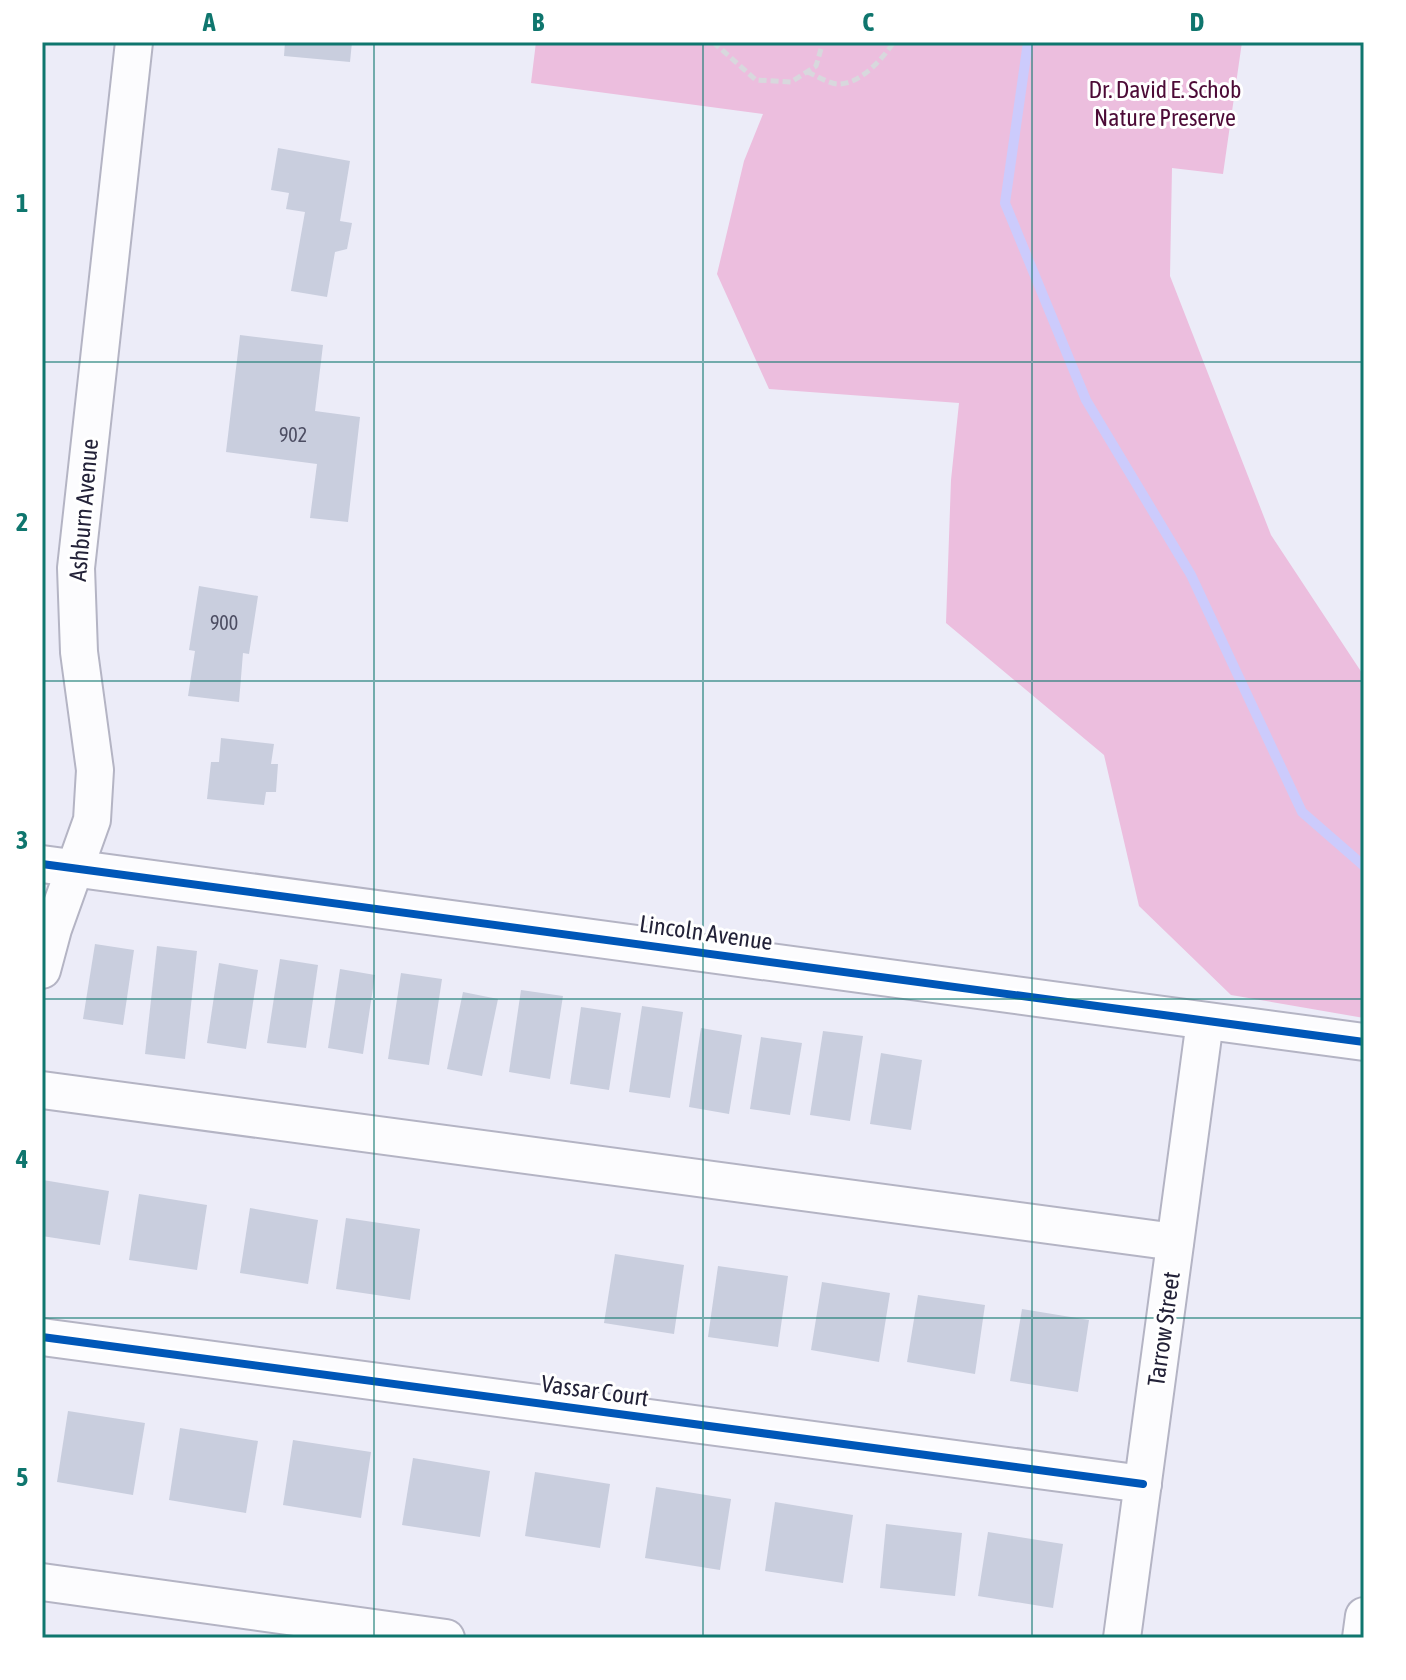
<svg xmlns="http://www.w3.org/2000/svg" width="1406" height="1680" font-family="'Asap Condensed',sans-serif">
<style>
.green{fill:#ecbede}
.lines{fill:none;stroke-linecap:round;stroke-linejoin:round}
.stream{stroke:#cccbfc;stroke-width:10}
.building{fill:#c9cede}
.minor-casing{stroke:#b4b4c4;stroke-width:40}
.path{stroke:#d8d8dd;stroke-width:5;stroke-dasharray:8 4;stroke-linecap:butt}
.minor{stroke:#fcfcfe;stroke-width:36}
.cycleway-casing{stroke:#fff;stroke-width:13}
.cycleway{stroke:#0057b8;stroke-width:8}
.grid{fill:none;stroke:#0f766e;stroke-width:2;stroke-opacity:0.55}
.labels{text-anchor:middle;stroke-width:6;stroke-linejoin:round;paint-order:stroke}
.number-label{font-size:20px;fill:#4c4d62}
.park-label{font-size:24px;fill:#4d0b37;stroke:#fff}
.street-label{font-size:24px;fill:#232238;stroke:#fff}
.neatline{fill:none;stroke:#0f766e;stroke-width:3}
.grid-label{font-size:26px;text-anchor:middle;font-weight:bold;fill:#0f766e}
</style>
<rect width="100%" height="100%" fill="#ececf8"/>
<path class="green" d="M536,42H1242L1223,174L1172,168L1170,276L1271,535L1364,676V1018L1231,995L1139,906L1104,755L946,623L951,480L959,403L769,389L717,274L744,161L763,114L531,83Z"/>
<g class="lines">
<path class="stream" d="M1028,42L1005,203L1086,400L1191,575L1302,812L1364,866"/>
</g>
<g class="building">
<path d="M285,42H352L350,62L284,56Z"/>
<path d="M278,148L350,161L340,221L352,223L347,249L335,252L327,297L291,291L305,212L286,209L289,193L271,190Z"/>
<path d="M240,335L323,345L315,411L360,417L348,522L310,518L317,464L226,452Z"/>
<path d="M199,586L258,596L249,654L243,653L239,702L188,696L195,651L189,650Z"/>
<path d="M221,738L274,744L271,764H278L276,792H266L264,805L207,799L211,762H219Z"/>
<path d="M95,944L134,950L123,1025L83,1019Z"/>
<path d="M157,946L197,951L185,1059L145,1054Z"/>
<path d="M280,959L318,965L306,1048L267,1043Z"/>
<path d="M219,963L258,970L246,1049L207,1043Z"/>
<path d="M340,969L375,975L363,1054L328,1048Z"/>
<path d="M401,973L442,979L429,1065L388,1059Z"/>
<path d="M521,990L563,996L550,1079L509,1072Z"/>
<path d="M463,992L498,999L482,1076L447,1069Z"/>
<path d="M642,1006L683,1012L670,1098L629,1092Z"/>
<path d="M581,1007L621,1013L609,1090L570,1084Z"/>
<path d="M701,1028L742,1035L729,1114L689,1107Z"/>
<path d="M823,1031L863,1036L850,1121L810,1115Z"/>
<path d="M761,1037L802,1043L790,1115L750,1109Z"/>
<path d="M881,1053L922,1060L911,1130L870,1124Z"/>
<path d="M43,1180L109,1191L100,1245L42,1236Z"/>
<path d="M139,1194L207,1205L197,1270L129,1260Z"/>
<path d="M250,1208L318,1220L308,1284L240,1273Z"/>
<path d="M346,1218L420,1229L410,1300L336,1289Z"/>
<path d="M615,1254L684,1265L674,1334L604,1323Z"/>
<path d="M718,1266L788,1276L778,1347L708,1337Z"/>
<path d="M822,1282L890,1293L879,1362L811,1350Z"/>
<path d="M918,1295L985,1305L975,1374L907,1362Z"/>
<path d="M1022,1309L1089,1320L1078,1392L1010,1381Z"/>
<path d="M68,1411L145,1423L133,1495L57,1482Z"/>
<path d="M180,1428L258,1441L246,1513L169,1500Z"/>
<path d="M293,1440L371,1452L361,1518L283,1505Z"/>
<path d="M413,1458L490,1471L480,1537L402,1525Z"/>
<path d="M535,1472L610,1484L600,1548L525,1536Z"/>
<path d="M656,1487L731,1499L720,1570L645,1558Z"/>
<path d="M775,1502L853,1515L843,1583L765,1571Z"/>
<path d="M886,1524L962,1533L955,1596L880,1588Z"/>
<path d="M988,1532L1063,1544L1053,1608L978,1596Z"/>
</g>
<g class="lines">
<g class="minor-casing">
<g id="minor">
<path d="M42,864L1364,1042"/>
<path d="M42,970L53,929L92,820L95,770L79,652L76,568L134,42"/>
<path d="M42,1090L1175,1242"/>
<path d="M42,1337L1143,1484"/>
<path d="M42,1582L446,1638"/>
<path d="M1122,1638L1205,1021"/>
<path d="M1361,1638L1364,1616"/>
</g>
</g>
<g class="path">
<path d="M713,42L756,80L791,82L816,66L823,42"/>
<path d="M807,72C816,75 829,84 838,84C861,84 882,59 894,42"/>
</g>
<use href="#minor" class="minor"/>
<g class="cycleway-casing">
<g id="cycleway">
<path d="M42,864L1364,1042"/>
<path d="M42,1337L1143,1484"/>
</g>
</g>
<use href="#cycleway" class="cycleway"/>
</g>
<path class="grid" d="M374,42V1638M703,42V1638M1032,42V1638M42,362H1364M42,681H1364M42,999H1364M42,1318H1364"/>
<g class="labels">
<g class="number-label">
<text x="293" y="442">902</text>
<text x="224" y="630">900</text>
</g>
<g class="park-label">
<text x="1165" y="98">Dr. David E. Schob<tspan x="1165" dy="28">Nature Preserve</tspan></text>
</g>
<g class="street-label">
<text transform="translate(84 510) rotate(-85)" y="8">Ashburn Avenue</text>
<text transform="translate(706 933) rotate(8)" y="8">Lincoln Avenue</text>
<text transform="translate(1164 1329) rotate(-82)" y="8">Tarrow Street</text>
<text transform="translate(595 1391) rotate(8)" y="8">Vassar Court</text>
</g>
</g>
<rect width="1406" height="1680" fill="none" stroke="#ffffff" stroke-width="88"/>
<rect x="44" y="44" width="1318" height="1592" class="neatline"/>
<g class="grid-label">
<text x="209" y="31">A</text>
<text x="538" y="31">B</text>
<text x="868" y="31">C</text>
<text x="1197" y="31">D</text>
<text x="22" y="212">1</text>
<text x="22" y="531">2</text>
<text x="22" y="849">3</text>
<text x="22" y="1168">4</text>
<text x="22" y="1486">5</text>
</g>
</svg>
